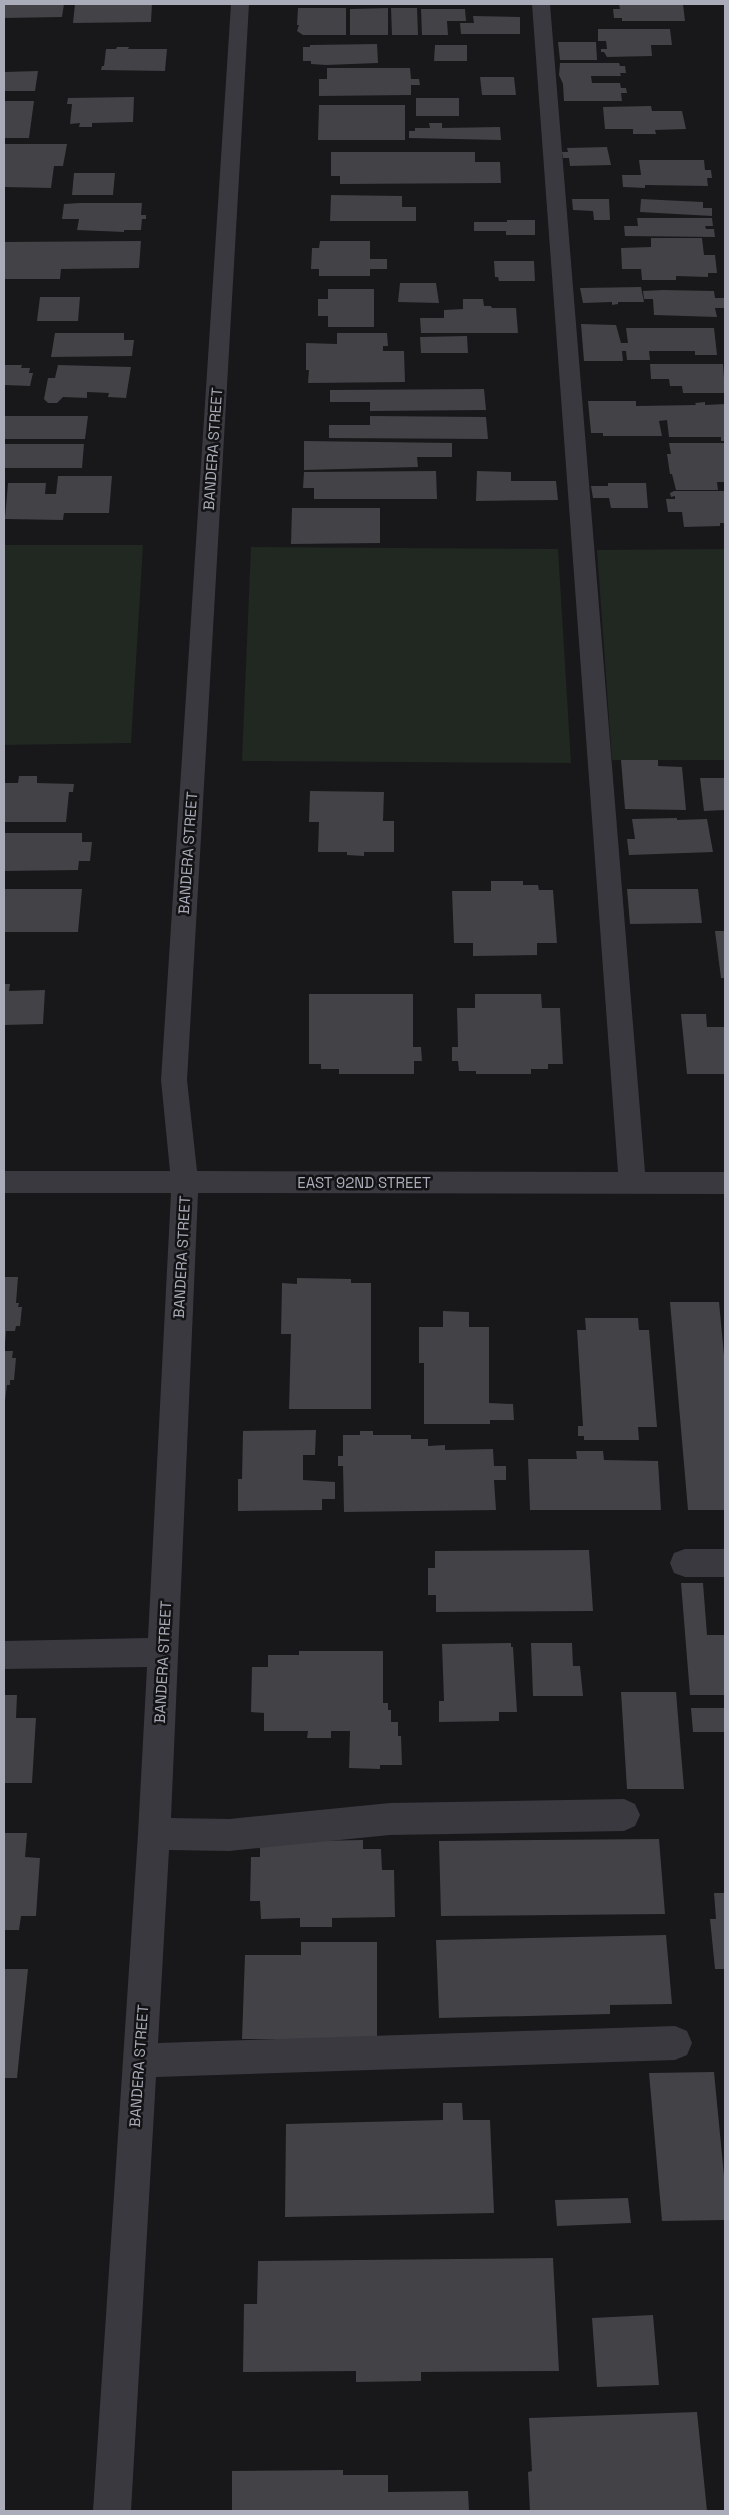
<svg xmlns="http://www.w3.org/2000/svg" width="729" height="2515" font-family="'Space Grotesk',sans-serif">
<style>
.green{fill:#202821}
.building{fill:#424247}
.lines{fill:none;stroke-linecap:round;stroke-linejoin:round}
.minor{fill:#39393f;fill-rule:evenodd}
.labels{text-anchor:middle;stroke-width:5;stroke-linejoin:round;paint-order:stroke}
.street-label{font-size:15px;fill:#aaadb9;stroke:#131315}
</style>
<rect width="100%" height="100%" fill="#18181a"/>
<g class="green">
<path d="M143,545L131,743L4,745V545Z"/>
<path d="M251,547L558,549L571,763L242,761Z"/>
<path d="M725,549V760H612L597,550Z"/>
</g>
<g class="building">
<path d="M4,4H64L62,17L4,18Z"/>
<path d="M75,4H152L151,22L73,23Z"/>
<path d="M619,4H683L685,21H622V18H614L613,9H620Z"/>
<path d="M298,8H346V35H303L297,31L299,25H297Z"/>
<path d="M388,8V35H350V9Z"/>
<path d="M391,8H417L418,35H392Z"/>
<path d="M421,9H465L466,21H447L448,35H422Z"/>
<path d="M473,16L520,17V34H461L460,23H474Z"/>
<path d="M598,29H670L672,45H651L652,56L607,57L604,52H601V49H607L606,41H598Z"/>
<path d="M558,42H596L597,60H560Z"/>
<path d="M377,44L378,63L326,65L311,64V61H303V47H310V45Z"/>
<path d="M435,45H467V61H434Z"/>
<path d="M117,47H129L128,49H167L165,71L101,70L102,66H104L106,49H116Z"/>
<path d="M560,63H619L620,66H625L626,73H620L621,76H591L592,83H620L621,88H626L627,93H621L622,101H564L563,84L559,75Z"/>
<path d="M327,68H410L411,79H419L420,85H411V95L319,96V79H327Z"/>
<path d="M38,71L35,91H4V72Z"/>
<path d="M480,77H514L516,95H482Z"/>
<path d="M134,97L133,122L92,123V127H79L80,123L70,124L72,104H67L68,98Z"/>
<rect x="416" y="98" width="43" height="18"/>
<path d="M4,101H34L29,138H4Z"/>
<path d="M319,105H405V140H318Z"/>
<path d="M651,106L652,111H682L686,129L655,130L656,134H633V129H605L603,107Z"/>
<path d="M429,123H442V128L500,127L501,140L409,138V131H415V128H430Z"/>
<path d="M4,144H67L63,166H54L51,188L4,187Z"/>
<path d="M607,147L611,165L570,166L569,158H563L562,152H568L567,148Z"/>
<path d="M331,152H475V162H500L501,183L340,184V176H331Z"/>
<path d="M639,160H704L705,170H711L712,178H707L708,186L645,185V188L623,187L622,175H641Z"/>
<path d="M74,173H115L113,195H72Z"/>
<path d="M331,195L402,196V207H416V221H330Z"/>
<path d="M572,199H609L610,220H594L593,211L573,210Z"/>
<path d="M641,199L703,202V208H712V216L640,212Z"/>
<path d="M80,203H142L141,215H146V219H142L141,230H124V232L77,230L79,219H62L64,204Z"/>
<path d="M637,218H712L713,226H705L706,229H714L715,237L625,236L624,226H638Z"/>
<path d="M507,220H535V235H506V231H474V222H507Z"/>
<path d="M651,238H702L704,255H715L717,273H708V277L676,276V280H642L641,269H622L621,248L651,247Z"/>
<path d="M141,241L139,268L61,269L60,279H4V242Z"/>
<path d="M320,241H370V259H387V269H370V276H319V269H311L312,248H319Z"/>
<path d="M494,261H534L535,281H499L498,277H495Z"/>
<path d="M400,283H436L439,303L398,302Z"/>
<path d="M641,287L644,302H618V304L612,305V302L583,303L580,288Z"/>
<path d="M328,289H374V327H328V316H318V299H328Z"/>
<path d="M663,290L714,291L715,298H724L725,308H715L717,317L654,315L653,299H644L643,291Z"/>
<path d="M40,297H80L78,321H37Z"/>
<path d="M463,299H483L484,306H491L492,308H516L518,333H421L420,318H444V310L463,309Z"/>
<path d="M581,324L616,325L621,343H628L626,328H714L717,355H695V351H649L650,360H627L626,351H622L623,361H584Z"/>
<path d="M55,333H124V340H134L132,356L51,357Z"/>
<path d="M337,333H387L388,346H383V351H404L405,382L308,383L309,370H306V343L337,344Z"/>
<path d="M467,336L468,353H421L420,337Z"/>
<path d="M650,364H723L725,393H683L682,386H670L669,379H651Z"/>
<path d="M4,365H22L21,368H30L29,373H33L30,386L4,385Z"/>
<path d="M58,365L131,367L126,398L108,397L109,393L87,392V398L63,397L57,403H48L44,399L48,378H55Z"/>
<path d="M484,389L486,410L370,411V402H330V390Z"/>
<path d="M588,401H636V406L696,405L695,403L705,402V405L725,404V441H721V437H669L667,420L659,421L662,436H603V433H591Z"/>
<path d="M4,416H88L85,439H4Z"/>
<path d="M370,416L486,417L488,439L329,438V425H370Z"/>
<path d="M304,441L452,443V457H417L418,467L304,470Z"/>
<path d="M669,443H725V482H717L718,490H676L672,474H670L667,454H671Z"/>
<path d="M4,444H84L82,468H4Z"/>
<path d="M436,471L437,499H314V488H303L304,472Z"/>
<path d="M477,471L511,472V481H556L558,500L476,501Z"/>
<path d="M58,476H112L109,513H64L63,520L5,519L8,483H46L45,494H56Z"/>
<path d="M608,483H646L648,508H611L609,498H593L591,486H608Z"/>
<path d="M674,491H725V523H720V526L684,527L682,512H668L666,499H675V496L671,497L670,493Z"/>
<path d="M292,508H380V543L291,544Z"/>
<path d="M621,760H658V766L682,767L686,810L625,809Z"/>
<path d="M19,776H37V783L74,784L73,792H69L66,822H4V783H18Z"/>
<path d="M700,778H725V810L704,811Z"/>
<path d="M310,791L384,792L383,821H394V852H364V856L347,855V852H318L319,822H309Z"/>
<path d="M677,818V820L707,819L713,852L629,855L627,839H635L632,819Z"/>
<path d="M4,833H82V842H92L90,861H79L78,870L4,871Z"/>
<path d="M491,881H523V885H538L539,890H553L557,943H537V955L473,956V943H454L452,891H491Z"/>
<path d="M4,889H82L78,932H4Z"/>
<path d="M627,889H698L702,923L630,924Z"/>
<path d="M715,931H725V978H721Z"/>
<path d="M4,984H10L9,991L45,990L43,1024L4,1025Z"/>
<path d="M309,994H413V1047H421L422,1061H414V1074H339V1069H321V1064H309Z"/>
<path d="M475,994H541L542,1008H560L563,1064H548V1069H531V1074H476V1071H459L458,1061H452V1047H458L457,1008H475Z"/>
<path d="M681,1014H706L707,1027H725V1074H687Z"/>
<path d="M4,1277H18L16,1303H19L18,1307H22L20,1326H16L15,1331H6L5,1344Z"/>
<path d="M297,1278L351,1279V1283H371V1409H289L291,1334H281L282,1283L297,1284Z"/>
<path d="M670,1302H719L725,1366V1510H688Z"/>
<path d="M443,1311L469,1312V1327H489V1403L513,1404L514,1420H490V1424H424V1363H419V1327H443Z"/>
<path d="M585,1318H638L639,1330H649L657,1427H638L639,1440H584V1436H578V1426H583L577,1330H586Z"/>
<path d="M4,1351H13L12,1358H16L14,1380H10V1385H7L5,1401Z"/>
<path d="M316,1430L315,1455H303V1480L335,1482V1499H322V1510L238,1511V1479H242L243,1431Z"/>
<path d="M360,1431H373V1435H411V1439H428V1446L445,1445V1450L493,1449L494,1466H506V1480H494L496,1510L344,1512L343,1466H338V1456H343V1435H360Z"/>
<path d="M576,1451H603L604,1460L658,1461L661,1510H530L528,1459H577Z"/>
<path d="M589,1550L593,1611L436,1612V1595H428V1568H435V1551Z"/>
<path d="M681,1583H703L707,1635H725V1695H690Z"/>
<path d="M511,1643V1647H513L517,1712H499V1721L439,1722V1701H444L442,1644Z"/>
<path d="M531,1643H572L573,1666H580L583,1696H533Z"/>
<path d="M299,1651H383V1703H388V1710H391V1722H398V1736H401L402,1765H380V1769L349,1768L350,1731H331V1738H307L308,1731H264V1713L251,1712L252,1667H268V1655H299Z"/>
<path d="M621,1692H676L684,1789H627Z"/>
<path d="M4,1695H17L16,1718H36L32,1783H4Z"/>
<path d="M691,1708H725V1732H693Z"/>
<path d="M4,1833H27L25,1857L40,1858L36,1916H21L19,1930H4Z"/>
<path d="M659,1839L665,1914L441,1916L439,1841Z"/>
<path d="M363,1840V1849H381L382,1870H394L395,1917L332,1918V1927H300V1918L261,1919L260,1901H250L251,1857H260V1842Z"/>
<path d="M714,1893H725V1969H715L710,1919H716Z"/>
<path d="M666,1935L672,2004L610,2005V2014L439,2018L436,1940Z"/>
<path d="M301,1942H377V2039H242L245,1955H301Z"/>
<path d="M4,1969H28L17,2078H4Z"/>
<path d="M714,2072L725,2186V2220L662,2221L649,2073Z"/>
<path d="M443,2103H462L463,2120H490L494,2213L285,2217L286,2124L443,2120Z"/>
<path d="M628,2198L631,2223L557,2226L555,2200Z"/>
<path d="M553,2258L559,2371L421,2372V2381L356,2382V2371L243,2372L244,2304H257L258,2261Z"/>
<path d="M653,2315L659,2385L597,2387L592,2318Z"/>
<path d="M697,2412L707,2511H530L528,2472L532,2471L529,2418Z"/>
<path d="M343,2470V2475H388V2492L468,2491L469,2511H232V2471Z"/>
</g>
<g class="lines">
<g class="minor">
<path d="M231,4H249L187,1080L197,1171L618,1172L532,4H550L645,1172H725V1194L198,1193L171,1818L229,1819L390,1803L624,1799L635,1804L640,1815L635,1826L624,1831L390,1835L229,1851L169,1850L158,2043L675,2026L687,2031L692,2043L687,2055L675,2060L156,2077L131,2511H93L138,1834L147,1667L4,1669V1641L148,1638L171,1193H4V1171H170L161,1080Z"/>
<path d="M685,1549H725V1577H685L674,1573L670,1563L674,1553Z"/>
</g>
</g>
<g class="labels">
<g class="street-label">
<text transform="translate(213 449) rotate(-86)" y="5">BANDERA STREET</text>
<text transform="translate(188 853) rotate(-86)" y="5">BANDERA STREET</text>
<text x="364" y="1188">EAST 92ND STREET</text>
<text transform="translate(182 1257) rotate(-87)" y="5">BANDERA STREET</text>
<text transform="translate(163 1662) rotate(-87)" y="5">BANDERA STREET</text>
<text transform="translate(139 2066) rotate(-86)" y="5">BANDERA STREET</text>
</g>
</g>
<rect width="729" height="2515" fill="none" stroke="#aaadb9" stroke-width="10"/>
</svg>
